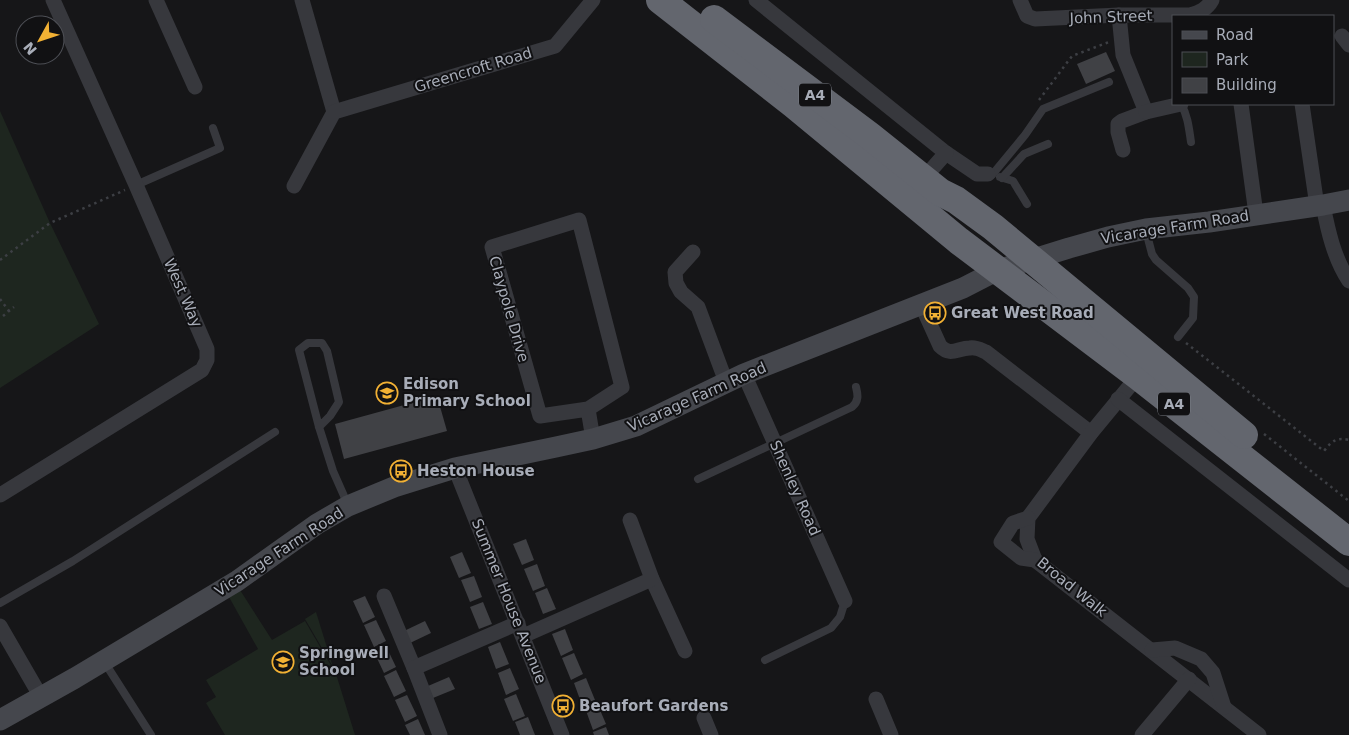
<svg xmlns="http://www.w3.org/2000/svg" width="1349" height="735" font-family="'DejaVu Sans',sans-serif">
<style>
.green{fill:#1e261f}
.building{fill:#404145}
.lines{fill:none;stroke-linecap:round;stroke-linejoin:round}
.path{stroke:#3d3f44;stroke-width:2.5;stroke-dasharray:2.5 4;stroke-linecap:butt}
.lane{stroke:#37383d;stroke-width:8}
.street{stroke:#37383d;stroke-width:15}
.secondary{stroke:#45474d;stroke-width:21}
.highway{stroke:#63666e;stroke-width:28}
.labels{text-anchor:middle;stroke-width:4;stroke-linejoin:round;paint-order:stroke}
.shield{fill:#111113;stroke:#7b7e86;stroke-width:1}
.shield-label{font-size:14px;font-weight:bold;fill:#a8adb8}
.street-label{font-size:15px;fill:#a8adb8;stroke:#111113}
.poi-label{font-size:15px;font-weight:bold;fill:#a8adb8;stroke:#111113;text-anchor:start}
</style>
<rect width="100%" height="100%" fill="#161618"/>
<g class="green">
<path d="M0,111L50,223L99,324L0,388Z"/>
<path d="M240,590L272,640L305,621L336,674L355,735H225L206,703L216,697L206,680L258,649L229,597Z"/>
<path d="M316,612L333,667L305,619Z"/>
</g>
<g class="building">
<path d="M1106,52L1115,71L1086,84L1077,64Z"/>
<path d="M437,396L447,431L344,459L335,424Z"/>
<path d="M526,539L534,560L522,565L513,544Z"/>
<path d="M462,552L471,573L459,578L450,557Z"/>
<path d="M537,564L545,586L533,591L524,569Z"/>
<path d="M474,576L482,597L470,602L461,580Z"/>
<path d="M547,588L556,609L543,614L535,593Z"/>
<path d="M365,596L375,617L363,623L353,601Z"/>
<path d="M483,602L492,624L479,629L470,607Z"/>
<path d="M376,620L386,641L374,647L364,625Z"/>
<path d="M425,621L431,633L410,643L404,631Z"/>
<path d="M565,629L573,650L561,656L552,634Z"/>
<path d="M500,642L509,664L496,669L488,647Z"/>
<path d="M386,646L396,667L384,673L374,652Z"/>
<path d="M574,653L583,674L571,680L562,658Z"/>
<path d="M510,668L519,689L506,695L498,673Z"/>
<path d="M396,670L406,691L394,697L384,676Z"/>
<path d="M449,677L455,689L433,698L428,686Z"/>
<path d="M586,678L595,700L582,705L574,683Z"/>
<path d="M516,694L525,716L513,721L504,699Z"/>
<path d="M407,695L417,716L405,722L395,700Z"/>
<path d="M597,703L606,724L593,730L585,708Z"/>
<path d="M528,717L535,735H520L515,722Z"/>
<path d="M418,719L425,735H410L405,725Z"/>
<path d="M606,727L609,735H594L593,732Z"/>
</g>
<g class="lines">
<g class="path">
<path d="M1039,100L1072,56L1109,42"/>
<path d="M0,260L50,223L125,190"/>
<path d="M0,299L9,311"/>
<path d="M3,316L14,307"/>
<path d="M1186,343L1324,451C1332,441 1336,437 1349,440"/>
<path d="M1264,434L1349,501"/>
</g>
<g class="lane">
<path d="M1181,104C1188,116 1189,129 1191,142"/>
<path d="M992,175L1025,135L1043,109L1109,82"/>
<path d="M1000,177L1013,181L1027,204"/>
<path d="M1002,178L1024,154L1048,144"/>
<path d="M136,185L220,148L213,128"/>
<path d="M1146,231L1152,254L1156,260L1188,288L1194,297L1193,318L1178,337"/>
<path d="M319,427L330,416L339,402L327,351L322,343H308L299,350L319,427L333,471L348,505"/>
<path d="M698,479L852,407C859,401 858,395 856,387"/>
<path d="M0,603L73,561L275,432"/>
<path d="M765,660L831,628L840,617L845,601"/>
<path d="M105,663L151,735"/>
</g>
<g class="street">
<path d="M156,0L195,87"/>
<path d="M302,0L334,112"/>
<path d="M756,0L946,153L977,174H988"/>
<path d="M1020,0L1027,16L1035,19L1119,15H1190C1200,12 1207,9 1212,0"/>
<path d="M1119,15L1123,55L1146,112L1122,121L1118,124V132L1123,150"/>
<path d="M1342,36L1349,45"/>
<path d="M1241,104L1256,214"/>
<path d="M1302,104L1317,206"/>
<path d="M1146,112L1181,104"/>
<path d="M924,178L946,153"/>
<path d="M294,186L334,112L555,46L593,0"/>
<path d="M1323,205C1328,231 1334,258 1349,281"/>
<path d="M693,252L675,272L676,283L681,292L698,307L726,382"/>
<path d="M921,304L940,346C951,357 957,348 970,348C976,347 981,350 986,352L1091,433"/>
<path d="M744,374L845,601"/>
<path d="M1138,376L1091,433L1028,518L1027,539L1035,560L1259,735"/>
<path d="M1118,399L1349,580"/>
<path d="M588,409L622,387L579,220L492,247L540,416L588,409L593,439"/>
<path d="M455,468L562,735"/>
<path d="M0,495L202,370L207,360V349L136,185L53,0"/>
<path d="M1028,518L1013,523L1001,542L1021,558L1035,560"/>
<path d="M652,579L685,651"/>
<path d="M384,596L414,668"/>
<path d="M0,626L41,697"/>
<path d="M523,636L652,579L630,520"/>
<path d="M1152,650L1175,648L1201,659L1213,673L1224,707"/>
<path d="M876,699L891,735"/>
<path d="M704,718L711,735"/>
<path d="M440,735L414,668L518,623"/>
<path d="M1142,735L1189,679"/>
</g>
<path class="secondary" d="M0,720L75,678L237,581L317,524L348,506L394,487L455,468L556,447L593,439L636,426L744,374L963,288L998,270L1069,248L1108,237L1146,229L1209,222L1323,205L1349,200"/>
<g class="highway">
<path d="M660,0L793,104L959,241L1138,376L1349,542"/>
<path d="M714,19L870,136L940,192L956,200L993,227L1244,435"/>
</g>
</g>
<defs>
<g id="bus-ring" transform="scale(1.125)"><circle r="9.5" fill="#111113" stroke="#f2b134" stroke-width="1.5"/><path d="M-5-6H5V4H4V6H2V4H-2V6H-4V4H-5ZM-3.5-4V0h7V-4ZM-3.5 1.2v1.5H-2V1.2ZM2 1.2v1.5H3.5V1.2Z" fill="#f2b134"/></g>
<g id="school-ring" transform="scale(1.125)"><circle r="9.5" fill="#111113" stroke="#f2b134" stroke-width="1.5"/><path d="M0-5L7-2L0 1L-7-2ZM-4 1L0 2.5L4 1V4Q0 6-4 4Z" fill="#f2b134"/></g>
</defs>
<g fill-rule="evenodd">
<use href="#bus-ring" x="935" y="313"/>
<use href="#school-ring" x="387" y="393"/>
<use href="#bus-ring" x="401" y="471"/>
<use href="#school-ring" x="283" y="662"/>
<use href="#bus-ring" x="563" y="706"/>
</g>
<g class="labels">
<g class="shield">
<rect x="799" y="83.5" width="32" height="23" rx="4"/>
<rect x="1158" y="392.5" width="32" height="23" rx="4"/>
</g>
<g class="shield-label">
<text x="815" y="100">A4</text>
<text x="1174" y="409">A4</text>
</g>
<g class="street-label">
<text transform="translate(1111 17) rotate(-2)" y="5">John Street</text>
<text transform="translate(473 70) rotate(-17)" y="5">Greencroft Road</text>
<text transform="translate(1175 227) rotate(-9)" y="5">Vicarage Farm Road</text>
<text transform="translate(183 293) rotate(66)" y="5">West Way</text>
<text transform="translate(509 309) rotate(74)" y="5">Claypole Drive</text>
<text transform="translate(697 397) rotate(-24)" y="5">Vicarage Farm Road</text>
<text transform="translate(795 488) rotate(66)" y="5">Shenley Road</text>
<text transform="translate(279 552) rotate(-33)" y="5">Vicarage Farm Road</text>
<text transform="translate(1072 587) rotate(39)" y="5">Broad Walk</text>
<text transform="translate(509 601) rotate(68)" y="5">Summer House Avenue</text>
</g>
<g class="poi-label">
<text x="951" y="318">Great West Road</text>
<text x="403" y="389">Edison<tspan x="403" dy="17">Primary School</tspan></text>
<text x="417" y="476">Heston House</text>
<text x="299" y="658">Springwell<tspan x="299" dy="17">School</tspan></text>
<text x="579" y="711">Beaufort Gardens</text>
</g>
</g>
<rect x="1172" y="15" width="162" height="90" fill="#111113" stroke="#4d4f55"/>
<rect x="1182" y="31" width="25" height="8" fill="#45474d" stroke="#4d4f55"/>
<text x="1216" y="40" font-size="15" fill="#a8adb8">Road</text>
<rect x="1182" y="52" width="25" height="15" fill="#1e261f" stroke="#4d4f55"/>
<text x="1216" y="65" font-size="15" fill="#a8adb8">Park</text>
<rect x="1182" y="78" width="25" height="15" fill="#404145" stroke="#4d4f55"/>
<text x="1216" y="90" font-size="15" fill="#a8adb8">Building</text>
<g transform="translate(40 40) rotate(230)"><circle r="24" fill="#111113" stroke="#4d4f55"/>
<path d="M0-4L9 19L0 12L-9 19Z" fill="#f2b134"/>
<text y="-8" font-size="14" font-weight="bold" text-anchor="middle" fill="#a8adb8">N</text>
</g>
</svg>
